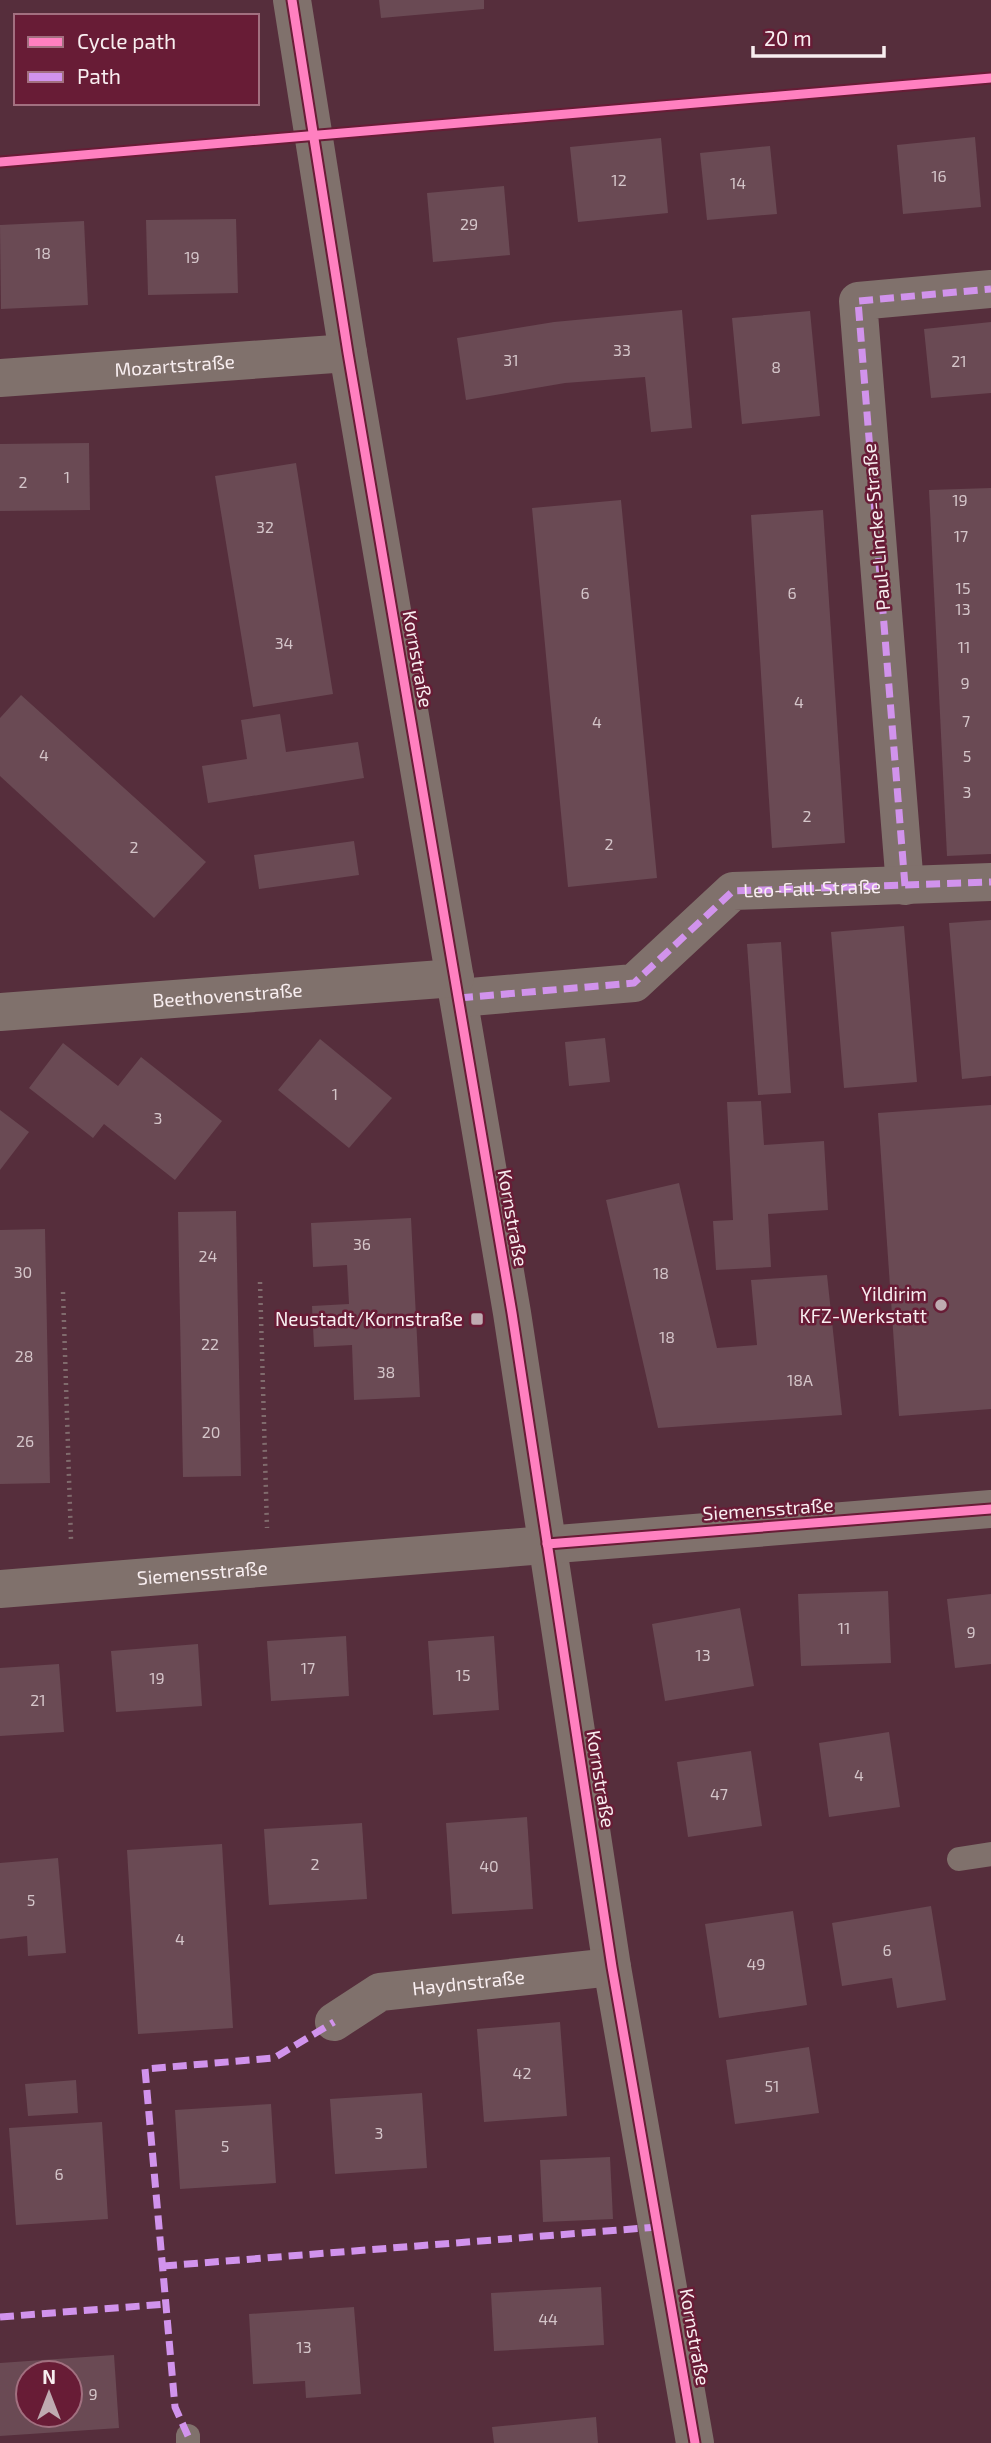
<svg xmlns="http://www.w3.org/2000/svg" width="991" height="2443" font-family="'Exo 2',sans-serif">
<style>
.building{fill:#6a4a54;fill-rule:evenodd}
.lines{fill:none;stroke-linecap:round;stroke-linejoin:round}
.path{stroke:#806b6d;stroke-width:4.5;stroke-dasharray:2 5;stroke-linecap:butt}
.lane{stroke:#80716c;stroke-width:24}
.street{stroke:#80716c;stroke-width:38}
.quiet{stroke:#d193ec;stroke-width:7;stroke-dasharray:14 7;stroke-linecap:butt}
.cycleway-casing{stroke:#681c36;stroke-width:13}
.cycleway{stroke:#ff80c0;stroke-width:9}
.poi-dot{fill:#bfabb1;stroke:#681c36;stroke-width:2.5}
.labels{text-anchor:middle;stroke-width:5;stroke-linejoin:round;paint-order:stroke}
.number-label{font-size:16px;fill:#d4c5c9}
.street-label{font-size:19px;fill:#f8eef0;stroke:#681c36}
.poi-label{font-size:19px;fill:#f8eef0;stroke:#681c36;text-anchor:end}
</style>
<rect width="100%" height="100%" fill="#562e3c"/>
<g class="building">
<path d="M379,0H484V9L381,18Z"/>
<path d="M975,137L981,207L903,214L897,145Z"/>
<path d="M661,138L668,213L578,222L570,147Z"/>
<path d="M770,146L777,214L707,220L700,153Z"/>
<path d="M504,186L510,255L433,262L427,193Z"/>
<path d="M236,219L238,293L148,295L146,220Z"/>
<path d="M84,221L88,305L1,309L0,225Z"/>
<path d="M682,310L692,428L651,432L645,377L565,383L466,400L457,338L554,322Z"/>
<path d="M810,311L820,416L742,424L732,318Z"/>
<path d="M991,322V393L931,398L924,329Z"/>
<path d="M89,443L90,510L0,511V444Z"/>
<path d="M296,463L333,694L253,707L215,476Z"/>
<path d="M991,488V854L947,856L929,490Z"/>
<path d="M621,500L657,878L568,887L532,508Z"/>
<path d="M823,510L845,843L772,848L751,515Z"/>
<path d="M21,695L206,862L154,918L0,776V718Z"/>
<path d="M280,714L286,752L358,742L364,778L208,803L202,766L247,759L241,720Z"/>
<path d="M354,841L359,875L259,889L254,855Z"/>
<path d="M991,920V1076L962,1079L949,923Z"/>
<path d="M904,926L917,1082L844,1088L831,932Z"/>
<path d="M781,942L791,1093L758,1095L747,944Z"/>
<path d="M605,1038L610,1082L569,1086L565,1042Z"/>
<path d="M320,1039L392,1098L349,1148L278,1090Z"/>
<path d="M63,1043L118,1086L141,1057L222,1121L175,1180L104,1124L93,1138L29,1088Z"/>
<path d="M761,1101L764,1145L824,1141L828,1210L768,1214L771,1267L716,1270L713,1221L733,1220L727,1102Z"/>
<path d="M991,1105V1409L899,1416L878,1113Z"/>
<path d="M0,1110L29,1132L0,1170Z"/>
<path d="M679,1183L717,1348L757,1345L751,1280L827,1275L842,1415L658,1428L606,1200Z"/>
<path d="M236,1211L241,1476L183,1477L178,1212Z"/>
<path d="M411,1218L420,1397L354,1400L352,1345L314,1347L312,1306L349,1304L347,1265L313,1267L311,1223Z"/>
<path d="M45,1229L50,1483L0,1484V1230Z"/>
<path d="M888,1591L891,1663L801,1666L798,1594Z"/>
<path d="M991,1594V1664L955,1668L947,1599Z"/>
<path d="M740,1608L754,1686L665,1701L652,1624Z"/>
<path d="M346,1636L349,1696L271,1701L267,1641Z"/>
<path d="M494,1636L499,1710L433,1715L428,1641Z"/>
<path d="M198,1644L202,1706L116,1712L111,1651Z"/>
<path d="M59,1664L64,1732L0,1736V1668Z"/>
<path d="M889,1732L900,1807L829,1817L819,1743Z"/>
<path d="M751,1751L762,1826L688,1837L677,1762Z"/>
<path d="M527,1817L533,1909L452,1914L446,1823Z"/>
<path d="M362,1823L367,1899L269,1905L264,1829Z"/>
<path d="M222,1844L233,2028L138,2034L127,1850Z"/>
<path d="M58,1858L66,1953L28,1956L27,1936L0,1939V1863Z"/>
<path d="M931,1906L946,2000L897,2008L892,1978L842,1986L832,1923Z"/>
<path d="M793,1911L807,2005L719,2018L705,1924Z"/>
<path d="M560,2022L567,2116L484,2122L477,2029Z"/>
<path d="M809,2047L819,2113L735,2124L726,2060Z"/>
<path d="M76,2080L78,2113L28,2116L25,2084Z"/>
<path d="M422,2093L427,2168L335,2174L330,2099Z"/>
<path d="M271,2104L276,2183L180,2189L175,2110Z"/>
<path d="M102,2122L108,2219L16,2225L9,2128Z"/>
<path d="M610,2157L613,2219L543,2222L540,2160Z"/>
<path d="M601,2287L604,2345L494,2351L491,2293Z"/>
<path d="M354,2307L361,2394L306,2398L305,2381L253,2384L249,2314Z"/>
<path d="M114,2355L119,2428L0,2436V2363ZM28,2373H70V2415H28Z"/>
<path d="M596,2417L598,2443H494L492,2427Z"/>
</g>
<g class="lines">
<g class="path">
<path d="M260,1282L267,1528"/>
<path d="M63,1292L71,1540"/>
</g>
<g class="lane">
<path d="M959,1859L991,1854"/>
<path d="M188,2436V2443"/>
</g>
<g class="street">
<path d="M292,0L348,353L512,1313L612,1967L695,2443"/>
<path id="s1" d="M0,378L348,353"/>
<path d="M905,886L858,301L991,289"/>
<path d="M459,998L634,983L733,891L991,882"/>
<path id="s2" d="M0,1012L455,978"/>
<path id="s3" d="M0,1589L991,1509"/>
<path id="s4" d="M334,2022L380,1992L612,1967"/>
</g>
<g class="quiet">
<path d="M905,886L858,301L991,289"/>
<path id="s5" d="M459,998L634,983L733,891L991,882"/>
<path d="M163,2266L658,2227"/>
<path d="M0,2317L167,2304"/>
<path d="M188,2436L175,2407L145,2069L274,2058L334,2022"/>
</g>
<g class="cycleway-casing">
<g id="cycleway">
<path d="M292,0L348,353L512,1313L612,1967L695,2443"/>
<path d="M0,162L991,78"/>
<path d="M547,1544L991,1509"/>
</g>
</g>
<use href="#cycleway" class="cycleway"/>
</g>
<g class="poi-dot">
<circle cx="941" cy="1305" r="7"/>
<rect x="470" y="1312" width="14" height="14" rx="3.5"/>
</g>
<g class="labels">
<g class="number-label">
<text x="939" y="182">16</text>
<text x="619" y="186">12</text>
<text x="738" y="189">14</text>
<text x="469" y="230">29</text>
<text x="43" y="259">18</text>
<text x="192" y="263">19</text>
<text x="622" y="356">33</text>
<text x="511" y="366">31</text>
<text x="959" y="367">21</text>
<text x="776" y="373">8</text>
<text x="67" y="483">1</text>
<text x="23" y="488">2</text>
<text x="960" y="506">19</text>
<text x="265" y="533">32</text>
<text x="961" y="542">17</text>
<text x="963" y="594">15</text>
<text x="585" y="599">6</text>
<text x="792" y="599">6</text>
<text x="963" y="615">13</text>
<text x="284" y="649">34</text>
<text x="964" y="653">11</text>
<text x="965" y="689">9</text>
<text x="799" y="708">4</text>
<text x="966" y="727">7</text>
<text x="597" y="728">4</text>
<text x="44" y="761">4</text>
<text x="967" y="762">5</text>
<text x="967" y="798">3</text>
<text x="807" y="822">2</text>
<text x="609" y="850">2</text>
<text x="134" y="853">2</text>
<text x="335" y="1100">1</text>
<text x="158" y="1124">3</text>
<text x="362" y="1250">36</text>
<text x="208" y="1262">24</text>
<text x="23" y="1278">30</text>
<text x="661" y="1279">18</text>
<text x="667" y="1343">18</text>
<text x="210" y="1350">22</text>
<text x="24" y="1362">28</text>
<text x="386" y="1378">38</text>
<text x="800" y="1386">18A</text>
<text x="211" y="1438">20</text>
<text x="25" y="1447">26</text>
<text x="844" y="1634">11</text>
<text x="971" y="1638">9</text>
<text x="703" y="1661">13</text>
<text x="308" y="1674">17</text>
<text x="463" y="1681">15</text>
<text x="157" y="1684">19</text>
<text x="38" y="1706">21</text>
<text x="859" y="1781">4</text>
<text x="719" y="1800">47</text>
<text x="315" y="1870">2</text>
<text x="489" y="1872">40</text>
<text x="31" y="1906">5</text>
<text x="180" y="1945">4</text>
<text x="887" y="1956">6</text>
<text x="756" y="1970">49</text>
<text x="522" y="2079">42</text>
<text x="772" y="2092">51</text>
<text x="379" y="2139">3</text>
<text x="225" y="2152">5</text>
<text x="59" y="2180">6</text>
<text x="548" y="2325">44</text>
<text x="304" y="2353">13</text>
<text x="93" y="2400">9</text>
</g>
<g class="street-label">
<text dy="7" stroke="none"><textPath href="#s1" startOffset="175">Mozartstraße</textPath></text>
<text transform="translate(876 527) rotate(-95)" y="7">Paul-Lincke-Straße</text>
<text transform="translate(418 659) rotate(80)" y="7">Kornstraße</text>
<text dy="7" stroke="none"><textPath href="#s5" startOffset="390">Leo-Fall-Straße</textPath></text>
<text dy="7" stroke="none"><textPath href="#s2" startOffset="228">Beethovenstraße</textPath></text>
<text transform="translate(513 1218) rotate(80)" y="7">Kornstraße</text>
<text transform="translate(768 1509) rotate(-4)" y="7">Siemensstraße</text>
<text dy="7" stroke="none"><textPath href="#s3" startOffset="203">Siemensstraße</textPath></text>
<text transform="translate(601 1779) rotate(81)" y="7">Kornstraße</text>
<text dy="7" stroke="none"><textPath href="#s4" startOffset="144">Haydnstraße</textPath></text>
<text transform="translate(695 2337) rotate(80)" y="7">Kornstraße</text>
</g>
<g class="poi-label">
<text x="927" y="1301">Yildirim<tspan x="927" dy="22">KFZ-Werkstatt</tspan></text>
<text x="463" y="1326">Neustadt/Kornstraße</text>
</g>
</g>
<rect x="14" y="14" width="245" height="91" fill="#681c36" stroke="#a27080" stroke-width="2"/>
<rect x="28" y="37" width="35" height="10" fill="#ff80c0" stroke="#a27080" stroke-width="2"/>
<text x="77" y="49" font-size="21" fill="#f8eef0">Cycle path</text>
<rect x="28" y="72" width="35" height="10" fill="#d193ec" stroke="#a27080" stroke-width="2"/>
<text x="77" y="84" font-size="21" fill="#f8eef0">Path</text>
<g transform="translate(49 2394)"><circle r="33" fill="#681c36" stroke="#a27080" stroke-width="2"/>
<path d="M0-5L12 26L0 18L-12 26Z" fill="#bfabb1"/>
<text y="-10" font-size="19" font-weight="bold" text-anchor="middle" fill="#f8eef0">N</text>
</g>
<path d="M753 46v10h131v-10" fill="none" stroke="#f8eef0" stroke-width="3.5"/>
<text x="764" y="46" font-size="21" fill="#f8eef0" stroke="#681c36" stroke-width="5" paint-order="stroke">20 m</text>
</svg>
